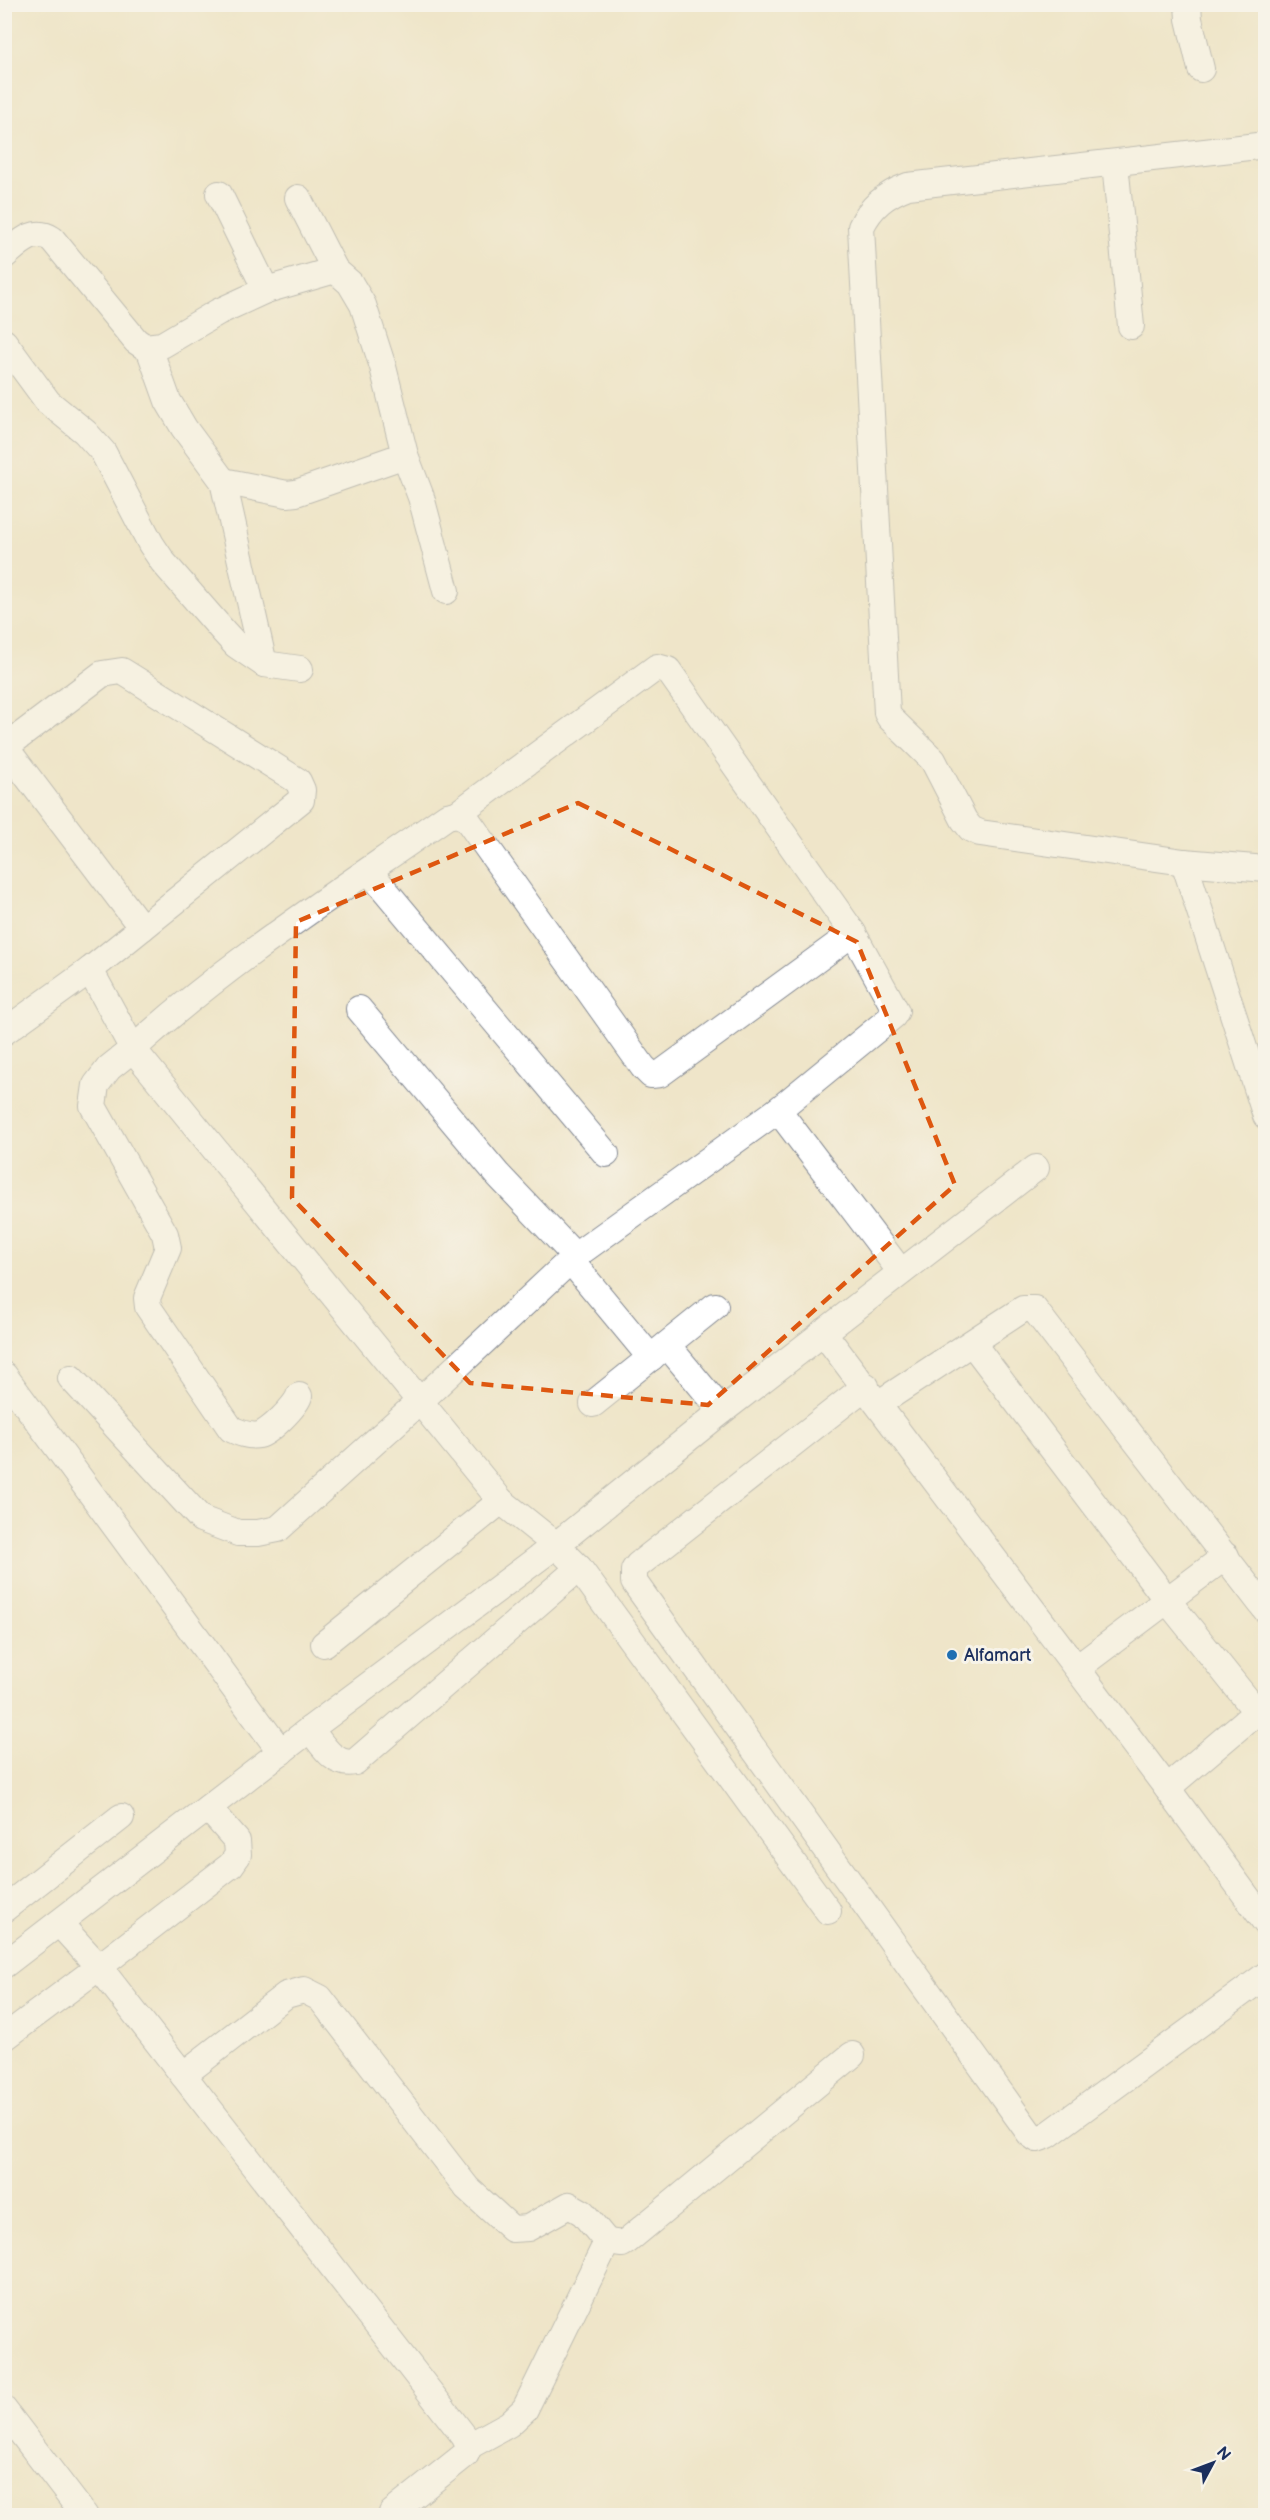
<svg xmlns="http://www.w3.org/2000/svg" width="1270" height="2520" font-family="'Balsamiq Sans',sans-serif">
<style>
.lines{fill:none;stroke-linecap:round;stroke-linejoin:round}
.minor-casing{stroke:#858a94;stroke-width:28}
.minor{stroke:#fff;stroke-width:26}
.marked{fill:none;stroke:#de5710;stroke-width:4.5;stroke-dasharray:12 8;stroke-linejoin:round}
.poi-dot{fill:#1f6fb2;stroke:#f7f3e8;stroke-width:2}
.labels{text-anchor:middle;stroke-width:6;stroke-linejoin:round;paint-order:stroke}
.poi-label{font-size:18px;fill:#1b2f5e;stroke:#f7f3e8;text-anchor:start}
</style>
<rect width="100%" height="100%" fill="#f7f3e8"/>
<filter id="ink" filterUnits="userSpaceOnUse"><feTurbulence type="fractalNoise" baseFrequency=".0167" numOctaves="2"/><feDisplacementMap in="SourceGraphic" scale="12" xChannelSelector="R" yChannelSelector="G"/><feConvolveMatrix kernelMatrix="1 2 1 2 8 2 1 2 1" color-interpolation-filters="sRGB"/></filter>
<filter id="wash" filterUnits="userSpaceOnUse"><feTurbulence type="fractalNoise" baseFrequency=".008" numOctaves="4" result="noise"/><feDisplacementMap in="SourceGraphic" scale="24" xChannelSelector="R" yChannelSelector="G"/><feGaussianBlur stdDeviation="1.35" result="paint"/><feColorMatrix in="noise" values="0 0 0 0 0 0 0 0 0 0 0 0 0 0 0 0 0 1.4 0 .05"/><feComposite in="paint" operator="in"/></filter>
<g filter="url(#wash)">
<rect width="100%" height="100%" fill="#efe5c9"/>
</g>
<g filter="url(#ink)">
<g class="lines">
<g class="minor-casing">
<g id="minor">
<path d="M1188,4L1189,19L1201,69"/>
<path d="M1266,145L908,186C886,194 871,206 861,227L887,713L890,718L933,760L964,820L971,829L980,833L1184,862L1266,869"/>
<path d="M1115,163L1131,326"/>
<path d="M219,194L266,290"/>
<path d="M298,198L335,270L350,283L363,305L383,367L405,455L421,497L446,591"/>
<path d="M4,256C19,244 33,227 52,239L136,341L145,347L162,345L218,312L266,290L335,270"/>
<path d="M4,342L48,402L85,432L103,452L151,544L163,562L224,632L236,645L264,664L300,669"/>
<path d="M149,348L168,401L184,428L223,481L264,664"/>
<path d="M223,481L287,494L296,493L405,455"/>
<path d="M5,747L142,928"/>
<path d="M4,748L102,674L122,671L298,781L302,790L301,800L90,970L4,1032"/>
<path d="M1184,862L1266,1116"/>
<path d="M369,871L606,1154"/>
<path d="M90,970L133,1049L109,1068L96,1085L93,1106L165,1234L168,1248L147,1298L148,1307L231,1429C240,1433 249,1437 259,1435C269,1433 296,1406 299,1396"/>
<path d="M359,1009L498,1175L575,1256"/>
<path d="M778,1110L901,1272"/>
<path d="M570,1260L651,1358"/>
<path d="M823,1332L1167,1788L1266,1923"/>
<path d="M972,1343L1167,1600L1256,1711"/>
<path d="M667,1345L722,1411"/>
<path d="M4,1375L281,1752"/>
<path d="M71,1378L201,1519L238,1533H258L278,1529L419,1402L575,1256L778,1110L893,1016L896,1011L853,933L668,670L657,667L457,814"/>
<path d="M866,1386L638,1565L634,1570V1582L1030,2134L1037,2139L1048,2135L1266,1975"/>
<path d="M593,1404L715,1306"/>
<path d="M878,1404L1023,1309H1034L1266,1610"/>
<path d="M324,1644L501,1501"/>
<path d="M1077,1668L1226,1556"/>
<path d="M310,1729C322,1744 334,1767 355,1762L579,1568"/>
<path d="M1167,1788L1266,1704"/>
<path d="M208,1808L237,1841L238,1855L231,1865L99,1967L464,2436L469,2446L466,2454L392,2513"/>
<path d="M4,1909L121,1817"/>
<path d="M828,1911L579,1568L556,1545L501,1501L133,1049C229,961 340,891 447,816L457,814L466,818L643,1067L651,1075L660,1074L853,933"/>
<path d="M4,1965L310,1729L556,1545L722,1411L1036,1168"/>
<path d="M4,2038L99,1967L59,1923"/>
<path d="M183,2075L286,1995L304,1990L320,1998L467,2188L512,2229L528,2228L569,2205L583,2213L607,2242L525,2409L509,2424L469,2446"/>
<path d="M607,2242L622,2244L627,2241L852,2055"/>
<path d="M4,2410L85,2516"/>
</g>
</g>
<use href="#minor" class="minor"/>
</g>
</g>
<path d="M0 0H1270V2520H0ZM578,803L857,942L955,1185L708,1405L470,1383L292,1198L296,922Z" fill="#efe5c9" fill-opacity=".55" fill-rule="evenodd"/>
<path class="marked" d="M578,803L857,942L955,1185L708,1405L470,1383L292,1198L296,922Z"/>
<circle class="poi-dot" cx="952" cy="1655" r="6"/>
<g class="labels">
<g class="poi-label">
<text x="964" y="1661">Alfamart</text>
</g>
</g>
<rect width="1270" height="2520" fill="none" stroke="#f7f3e8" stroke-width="24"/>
<g transform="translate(1213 2463) rotate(49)" stroke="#f7f3e8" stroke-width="4.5" paint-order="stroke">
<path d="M0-4.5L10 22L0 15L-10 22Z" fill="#1b2f5e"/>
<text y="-9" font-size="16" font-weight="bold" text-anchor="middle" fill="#1b2f5e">N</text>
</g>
</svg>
